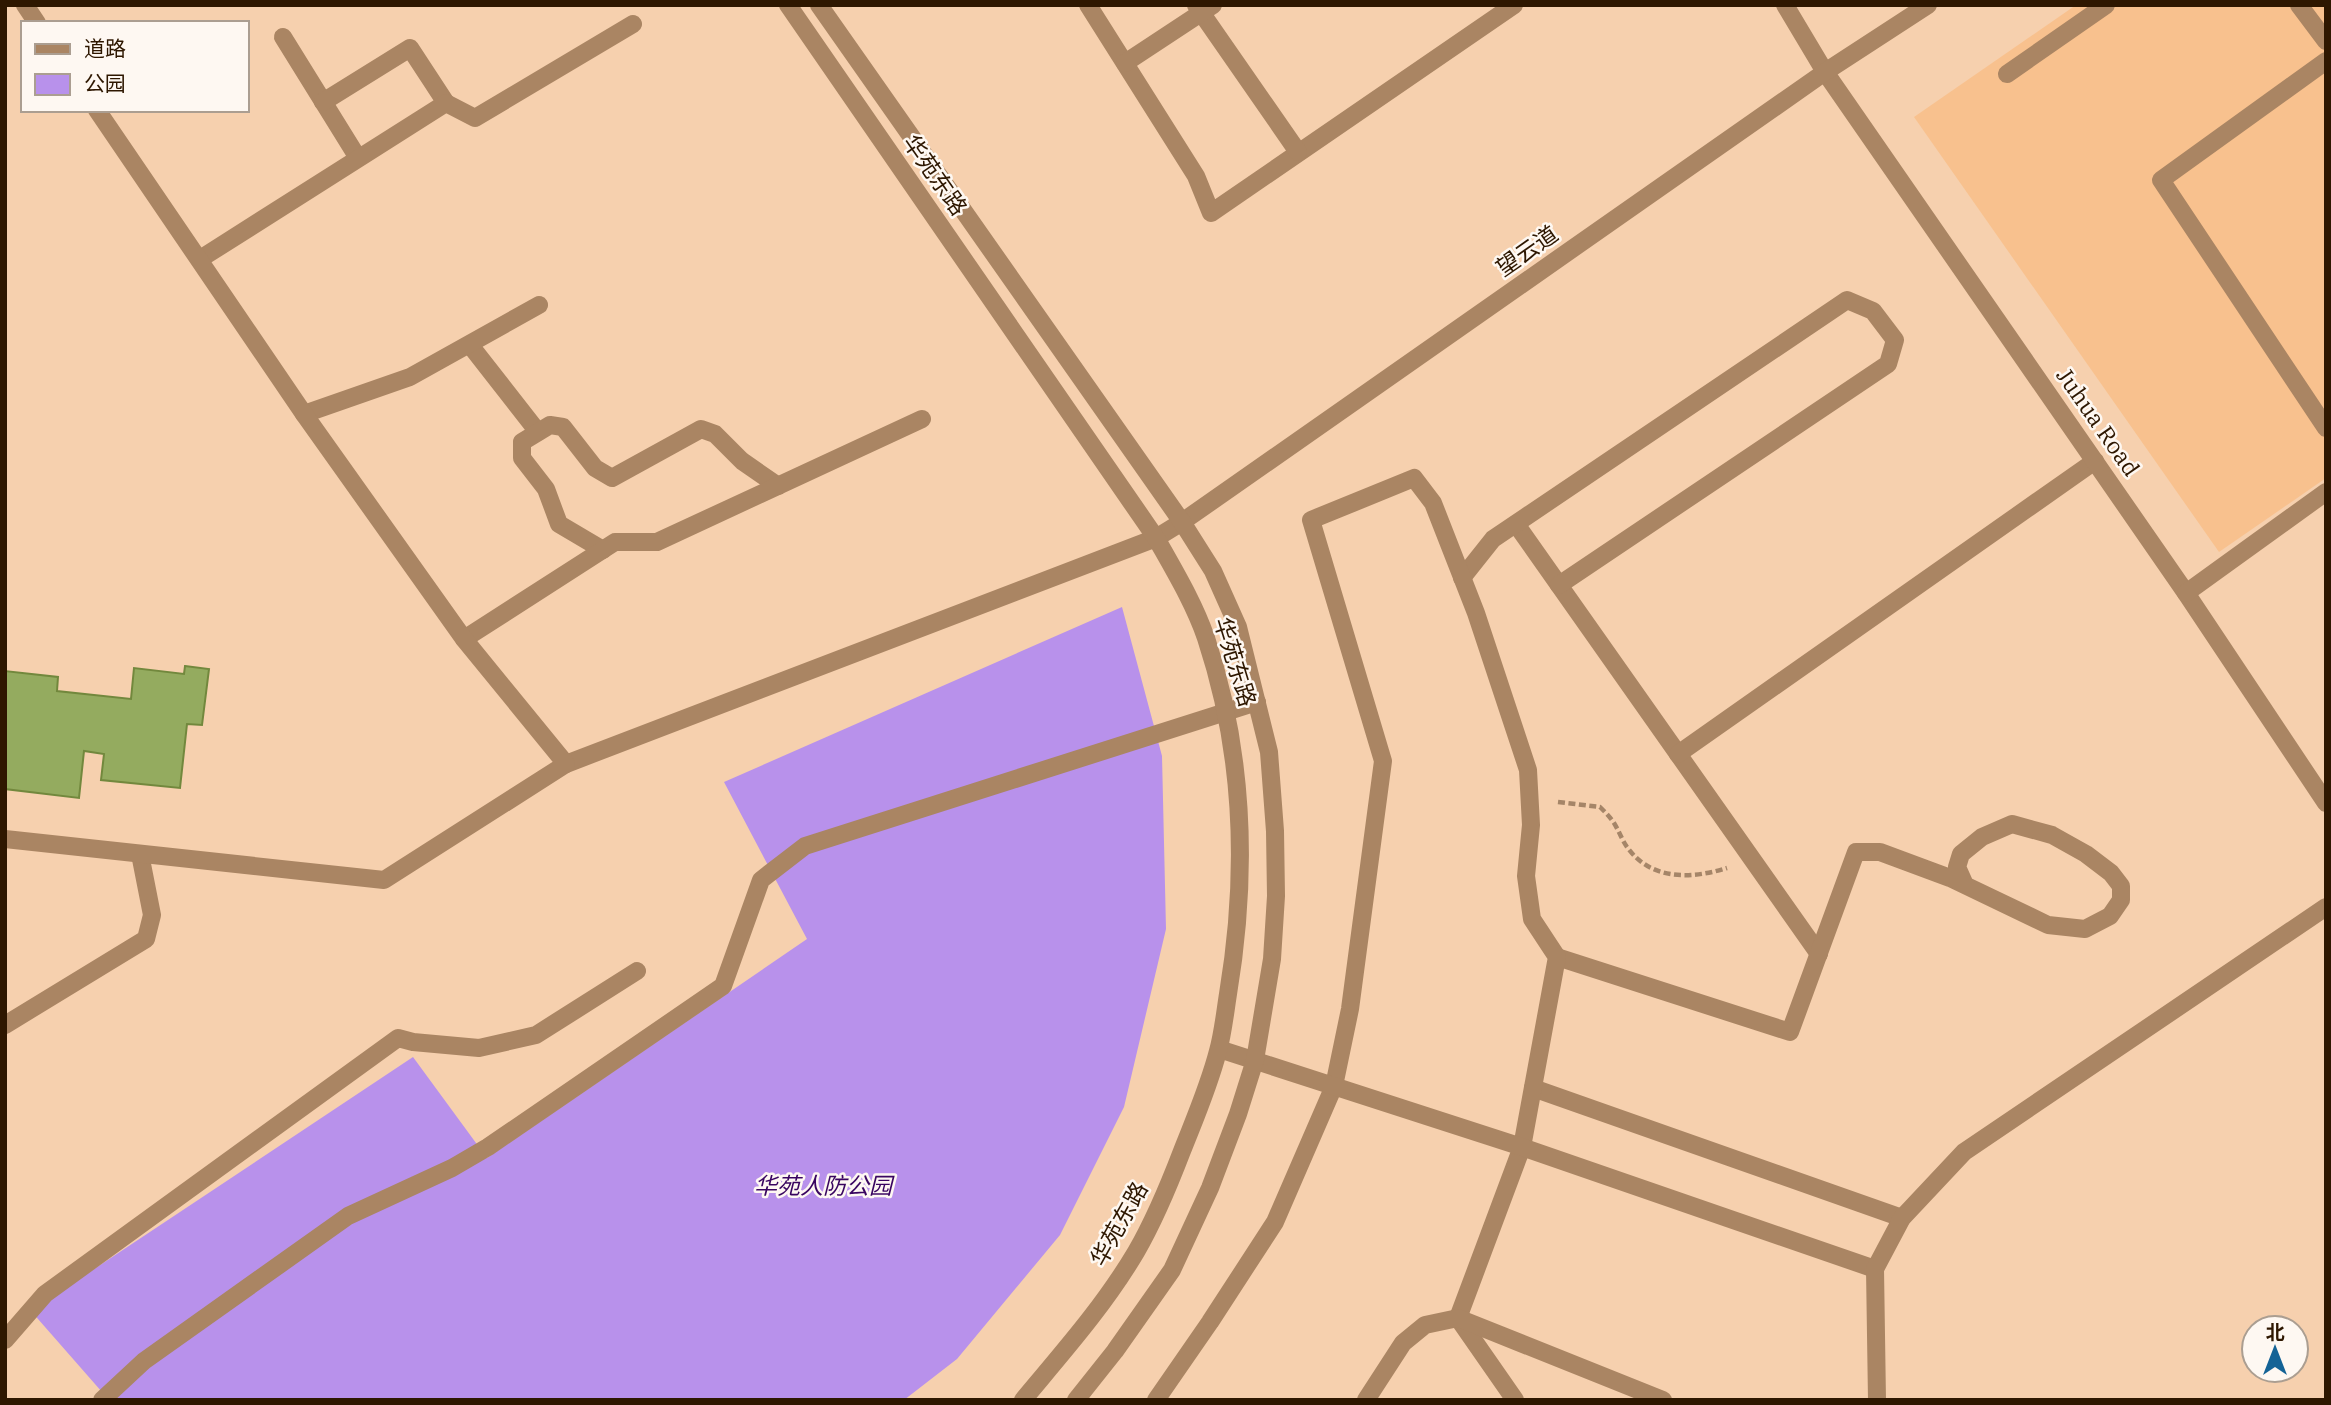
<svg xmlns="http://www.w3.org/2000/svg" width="2331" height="1405" font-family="'IBM Plex Serif','Noto Sans SC',serif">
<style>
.built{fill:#f8c18e}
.green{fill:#b891eb}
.building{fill:#94ab5f;stroke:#72883d;stroke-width:2}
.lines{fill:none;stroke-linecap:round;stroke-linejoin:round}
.path{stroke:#a58568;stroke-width:4.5;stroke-dasharray:7 3.5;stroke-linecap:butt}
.service{stroke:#aa8563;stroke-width:18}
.minor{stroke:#aa8563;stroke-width:18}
.tertiary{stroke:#aa8563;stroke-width:18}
.labels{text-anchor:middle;stroke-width:5;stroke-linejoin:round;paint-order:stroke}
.street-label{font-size:23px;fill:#2e1700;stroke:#fef8f2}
.park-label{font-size:23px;font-style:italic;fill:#390560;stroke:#fef8f2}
</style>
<rect width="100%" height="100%" fill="#f6d0ae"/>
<path class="built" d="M2076,5H2326V478L2219,552L1914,117Z"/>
<path class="green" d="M1122,607L1162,756L1166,929L1124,1107L1060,1235L957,1359L904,1400H109L31,1311L413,1057L487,1158L807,939L724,782Z"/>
<path class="building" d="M185,666L209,669L202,725L187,724L180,788L101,780L104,754L84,751L79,798L5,789V671L58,677L57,691L131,699L134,668L184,674Z"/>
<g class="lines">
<path class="path" d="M1558,802L1600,807C1605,812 1610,817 1614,823C1619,831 1622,840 1627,847C1651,881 1692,879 1727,868"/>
<g class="service">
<path d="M1088,5L1196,176L1211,213L1514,5"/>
<path d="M1196,5L1298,152"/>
<path d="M2299,5L2326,41"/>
<path d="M283,37L358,158"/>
<path d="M2326,61L2161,180L2326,428"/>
<path d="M1125,63L1213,5"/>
<path d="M2007,74L2106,5"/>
<path d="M323,102L410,48L446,103"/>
<path d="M200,259L446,103L475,118L633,24"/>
<path d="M470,345L538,432"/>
<path d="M304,414L410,377L539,305"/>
<path d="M1516,524L1819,954"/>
<path d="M603,550L559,524L546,489L522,458V442L550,425L563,427L595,468L612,478L701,429L715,434L742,461L778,486"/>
<path d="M1462,578L1493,539L1847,300L1873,311L1895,340L1888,364L1559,585"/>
<path d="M464,639L615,542H657L922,419"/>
<path d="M1678,754L2095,461"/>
<path d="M1557,957L1790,1032L1856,852H1880L1950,878L2048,925L2085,929L2110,916L2121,900V886L2111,873L2086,854L2052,835L2012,824L1982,837L1961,854L1957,867L1965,885"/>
<path d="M5,1025L146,939L152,915L140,854"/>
<path d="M1533,1088L1902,1218"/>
<path d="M5,1340L45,1294L398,1038L413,1042L479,1048L536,1035L637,971"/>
<path d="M102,1400L144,1361L348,1216L452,1168L488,1147L723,986L761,880L805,846L1257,702"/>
<path d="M1156,1400L1210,1322L1275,1222L1334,1086L1350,1009L1383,761L1311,520L1414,478L1433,503L1476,613L1528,770L1531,825L1526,876L1532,919L1557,957L1522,1147L1458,1318L1515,1400"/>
<path d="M1366,1400L1403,1343L1425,1325L1458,1318L1663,1400"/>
</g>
<g class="minor">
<path d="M25,5L37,23"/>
<path d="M1785,5L1825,72L2186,593L2326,803"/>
<path d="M2186,593L2326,492"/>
<path d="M566,764L1156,538L1182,522L1825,72L1928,5"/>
<path d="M5,839L384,880L566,764L464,639L304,414L97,110"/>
<path d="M1219,1049L1522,1147L1875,1269"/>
<path d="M1877,1400L1875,1269L1902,1218L1964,1152L2326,907"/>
</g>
<g class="tertiary">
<path d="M788,5L1156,538C1174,570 1194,603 1206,638C1244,753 1248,874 1228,994C1225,1013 1223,1033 1218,1051C1209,1086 1195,1118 1182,1151C1169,1185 1154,1221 1136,1252C1104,1306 1063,1352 1023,1400"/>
<path d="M819,5L1182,522L1213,571L1238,627L1269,752L1275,831L1276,896L1272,959L1255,1060L1238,1114L1210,1188L1172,1270L1115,1351L1076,1400"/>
</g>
</g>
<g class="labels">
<g class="street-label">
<text transform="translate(935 175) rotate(55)" y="8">华苑东路</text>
<text transform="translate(1527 251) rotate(-35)" y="8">望云道</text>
<text transform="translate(2098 422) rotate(55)" y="8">Juhua Road</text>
<text transform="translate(1235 662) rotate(73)" y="8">华苑东路</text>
<text transform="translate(1119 1224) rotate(-61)" y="8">华苑东路</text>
</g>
<g class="park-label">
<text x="823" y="1194">华苑人防公园</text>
</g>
</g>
<rect width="2331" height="1405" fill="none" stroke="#2e1700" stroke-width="14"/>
<rect x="21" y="21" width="228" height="91" fill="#fef8f2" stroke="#ab9e91" stroke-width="2"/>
<rect x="35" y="44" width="35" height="10" fill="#aa8563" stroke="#ab9e91" stroke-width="2"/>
<text x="84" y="56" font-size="21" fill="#2e1700">道路</text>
<rect x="35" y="74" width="35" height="21" fill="#b891eb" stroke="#ab9e91" stroke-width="2"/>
<text x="84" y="91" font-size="21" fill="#2e1700">公园</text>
<g transform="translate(2275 1349)"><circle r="33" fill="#fef8f2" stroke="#ab9e91" stroke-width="2"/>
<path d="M0-5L12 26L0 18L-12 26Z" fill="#146396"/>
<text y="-10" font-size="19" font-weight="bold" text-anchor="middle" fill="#2e1700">北</text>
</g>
</svg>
